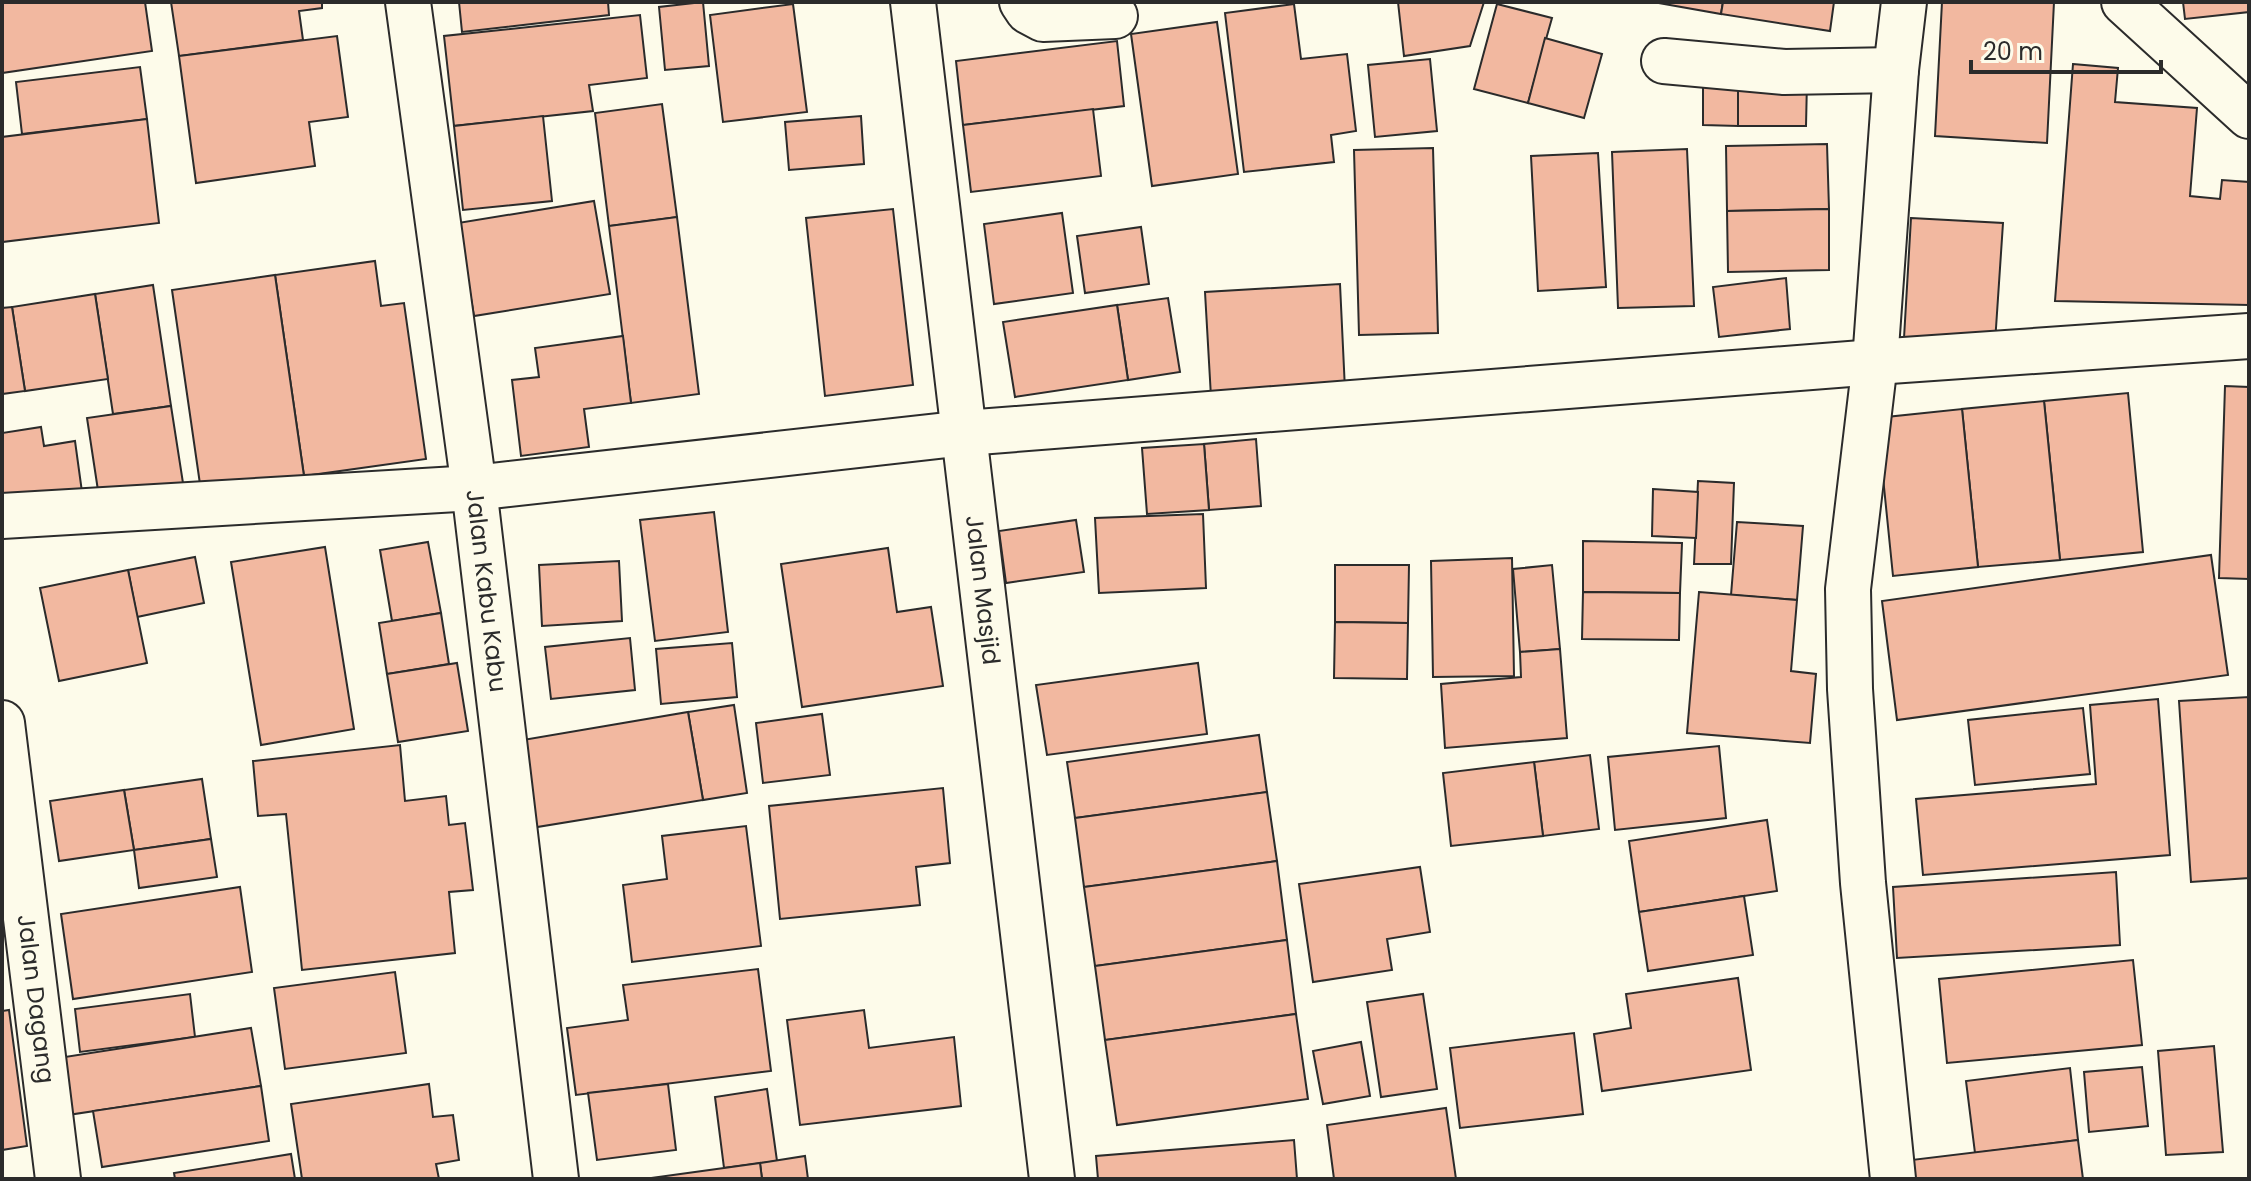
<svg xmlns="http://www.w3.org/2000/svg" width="2251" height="1181" font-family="Poppins,sans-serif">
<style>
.building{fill:#f2b8a0;stroke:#2b2b2b;stroke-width:2}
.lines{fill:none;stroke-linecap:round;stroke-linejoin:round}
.minor-casing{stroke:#2b2b2b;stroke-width:48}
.minor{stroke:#fdfbea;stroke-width:44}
.labels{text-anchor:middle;stroke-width:6;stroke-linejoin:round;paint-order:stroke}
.street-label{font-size:24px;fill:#2b2b2b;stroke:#fdfbea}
</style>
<rect width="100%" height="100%" fill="#fdfbea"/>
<g class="building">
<path d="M2,2H145L152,51L2,73Z"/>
<path d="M171,2H322V8L299,11L303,40L179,56Z"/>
<path d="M459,2H608L609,15L462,32Z"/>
<path d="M703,2L709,66L665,70L659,7Z"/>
<path d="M1398,2H1484L1470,46L1404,56Z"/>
<path d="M1653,2H1723L1721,14Z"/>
<path d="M1723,2H1834L1830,31L1721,14Z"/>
<path d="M1942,2H2054L2047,143L1935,136Z"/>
<path d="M2183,2H2249V12L2185,19Z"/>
<path d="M793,4L807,112L723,122L710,15Z"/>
<path d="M1294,4L1301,59L1347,54L1356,131L1331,135L1334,162L1244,172L1225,13Z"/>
<path d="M1497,4L1552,18L1528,103L1474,89Z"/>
<path d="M640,15L647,78L589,85L593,111L454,126L444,36Z"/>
<path d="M1217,22L1238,174L1152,186L1131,34Z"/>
<path d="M337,36L348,117L309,122L315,166L196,183L179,56Z"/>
<path d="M1545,38L1602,54L1584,118L1528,103Z"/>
<path d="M1117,41L1124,106L963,125L956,61Z"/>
<path d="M1430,59L1437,131L1375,137L1368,65Z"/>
<path d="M2073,64L2118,68L2115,102L2197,108L2190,196L2220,199L2222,180L2249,182V305L2055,301Z"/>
<path d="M140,67L147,119L22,134L16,82Z"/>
<path d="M1703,80L1738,81V126L1703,125Z"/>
<path d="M1738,81H1807L1806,126H1738Z"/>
<path d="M662,104L677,217L609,226L595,113Z"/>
<path d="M1093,109L1101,176L971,192L963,125Z"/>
<path d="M543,116L552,201L463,210L454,126Z"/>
<path d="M861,116L864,164L789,170L785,122Z"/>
<path d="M147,119L159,223L2,242V137Z"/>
<path d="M1827,144L1829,209L1727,211L1726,146Z"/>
<path d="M1433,148L1438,333L1359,335L1354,150Z"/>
<path d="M1687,149L1694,306L1618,308L1612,152Z"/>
<path d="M1598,153L1606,287L1538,291L1531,156Z"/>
<path d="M594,201L610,294L474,316L458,223Z"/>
<path d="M893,209L913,385L825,396L806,218Z"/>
<path d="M1829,209V270L1728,272L1727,211Z"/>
<path d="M1062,213L1073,293L994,304L984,224Z"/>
<path d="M677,217L699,394L631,403L609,226Z"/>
<path d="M1911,218L2003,223L1995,343L1904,338Z"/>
<path d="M1141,227L1149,284L1085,293L1077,236Z"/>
<path d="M375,261L381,306L404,303L426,459L304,476L275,275Z"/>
<path d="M275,275L304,476L201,491L172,290Z"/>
<path d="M1786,278L1790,329L1719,337L1713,287Z"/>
<path d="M1340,284L1345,390L1211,397L1205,292Z"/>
<path d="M153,285L171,406L113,414L95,294Z"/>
<path d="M95,294L108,379L25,391L12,307Z"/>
<path d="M1168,298L1180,372L1128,380L1117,305Z"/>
<path d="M1117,305L1128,380L1015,397L1003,322Z"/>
<path d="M12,307L25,391L2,394V308Z"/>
<path d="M623,336L631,403L584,409L589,447L521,456L512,380L539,377L535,348Z"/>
<path d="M2225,386L2249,387V579L2219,578Z"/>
<path d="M2128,393L2143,552L2060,560L2044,401Z"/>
<path d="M2044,401L2060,560L1978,567L1962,409Z"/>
<path d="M171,406L183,483L99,497L87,418Z"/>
<path d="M1962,409L1978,567L1893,576L1877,418Z"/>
<path d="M41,427L44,446L75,441L82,492L2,503V433Z"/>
<path d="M1256,439L1261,506L1209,510L1204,444Z"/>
<path d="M1204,444L1209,510L1147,514L1142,448Z"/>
<path d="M1698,481L1734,483L1731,564H1694Z"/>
<path d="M1653,489L1698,492L1696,538L1652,536Z"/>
<path d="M714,512L728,632L655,641L640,520Z"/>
<path d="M1203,514L1206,588L1099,593L1095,518Z"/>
<path d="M1076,520L1084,572L1006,583L999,531Z"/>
<path d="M1737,522L1803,526L1797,600L1731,595Z"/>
<path d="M1583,541L1682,543L1680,593L1583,592Z"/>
<path d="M428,542L441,613L392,621L380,550Z"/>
<path d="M325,547L354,729L261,745L231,562Z"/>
<path d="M888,548L897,612L931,607L943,686L802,707L781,564Z"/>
<path d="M2211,555L2228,675L1897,720L1882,601Z"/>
<path d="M195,557L204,603L137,617L128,570Z"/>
<path d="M1512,558L1514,676L1433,677L1431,561Z"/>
<path d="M619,561L622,621L542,626L539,565Z"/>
<path d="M1335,565H1409L1408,623L1335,622Z"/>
<path d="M1552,565L1560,649L1520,652L1513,569Z"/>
<path d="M128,570L147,663L59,681L40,588Z"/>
<path d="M1583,592L1680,593L1679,640L1582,639Z"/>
<path d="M1699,592L1797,600L1791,671L1816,674L1810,743L1687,733Z"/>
<path d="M441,613L449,664L387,674L379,623Z"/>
<path d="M1335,622L1408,623L1407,679L1334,678Z"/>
<path d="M630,638L635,690L551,699L545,647Z"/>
<path d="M732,643L737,697L661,704L656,649Z"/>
<path d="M1560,649L1567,738L1445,748L1441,684L1521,677L1520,652Z"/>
<path d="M457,663L468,731L398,742L387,674Z"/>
<path d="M1198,663L1207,734L1047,755L1036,685Z"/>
<path d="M2249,697V878L2191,882L2179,701Z"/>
<path d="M2158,699L2170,855L1923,875L1916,799L2096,784L2090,705Z"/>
<path d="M734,705L747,793L703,800L688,712Z"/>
<path d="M2083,708L2090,774L1975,785L1968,720Z"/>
<path d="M688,712L703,800L531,828L517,741Z"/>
<path d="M822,714L830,775L763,783L756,723Z"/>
<path d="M1259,735L1267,792L1075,818L1067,762Z"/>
<path d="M400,745L405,801L446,796L449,825L465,823L473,890L449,892L455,953L302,970L286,814L258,816L253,761Z"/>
<path d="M1719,746L1726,818L1615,830L1608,757Z"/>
<path d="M1590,755L1599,829L1543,836L1534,762Z"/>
<path d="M1534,762L1543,836L1451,846L1443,773Z"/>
<path d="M202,779L211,839L134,850L124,790Z"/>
<path d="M943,788L950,863L916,867L920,905L780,919L769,806Z"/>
<path d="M124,790L134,850L59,861L50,801Z"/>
<path d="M1267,792L1277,861L1084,887L1075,818Z"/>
<path d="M1767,820L1777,891L1639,912L1629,841Z"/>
<path d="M746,826L761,946L632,962L623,885L667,879L662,836Z"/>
<path d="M211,839L217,877L139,888L134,850Z"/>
<path d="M1277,861L1287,940L1095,966L1084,887Z"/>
<path d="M1420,867L1430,932L1387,939L1392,970L1313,982L1299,884Z"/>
<path d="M2116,872L2120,945L1897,958L1893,887Z"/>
<path d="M240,887L252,972L73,999L61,914Z"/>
<path d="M1744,896L1753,955L1648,971L1639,912Z"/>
<path d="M1287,940L1296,1014L1105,1040L1095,966Z"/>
<path d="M2133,960L2142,1045L1947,1063L1939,979Z"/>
<path d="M758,969L771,1071L576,1095L567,1028L628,1020L623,985Z"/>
<path d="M395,972L406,1053L285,1069L274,988Z"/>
<path d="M1738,978L1751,1070L1602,1091L1594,1034L1631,1028L1626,994Z"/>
<path d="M190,994L195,1037L80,1052L75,1009Z"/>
<path d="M1423,994L1437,1089L1381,1097L1367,1002Z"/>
<path d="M9,1010L27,1146L2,1150V1011Z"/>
<path d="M864,1010L869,1048L954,1037L961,1106L800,1125L787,1020Z"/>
<path d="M1296,1014L1308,1099L1117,1125L1105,1040Z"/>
<path d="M251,1028L261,1086L61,1116L52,1059Z"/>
<path d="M1574,1033L1583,1114L1460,1128L1450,1048Z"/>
<path d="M1361,1042L1370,1096L1323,1104L1313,1051Z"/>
<path d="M2214,1046L2223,1152L2166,1155L2158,1051Z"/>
<path d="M2142,1067L2148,1126L2089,1132L2084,1072Z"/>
<path d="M2070,1068L2078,1140L1975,1153L1966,1081Z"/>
<path d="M429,1084L433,1117L453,1115L459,1160L436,1164L439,1179H302L291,1104Z"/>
<path d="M668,1084L676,1150L597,1160L588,1093Z"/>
<path d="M261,1086L269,1141L102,1167L93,1111Z"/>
<path d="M767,1089L777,1161L724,1168L715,1097Z"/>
<path d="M1446,1108L1456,1179H1334L1327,1125Z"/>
<path d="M1294,1140L1297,1179H1098L1096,1156Z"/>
<path d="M2078,1140L2083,1179H1906L1903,1161Z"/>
<path d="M291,1154L295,1179H175L174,1173Z"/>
<path d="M805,1156L808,1179H762L760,1163Z"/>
<path d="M760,1163L762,1179H644L724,1168Z"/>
</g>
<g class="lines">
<g class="minor-casing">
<g id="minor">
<path id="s1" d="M408,2L474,488L556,1179"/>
<path id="s2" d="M913,2L1052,1179"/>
<path d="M1022,2L1028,11L1043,19L1115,16"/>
<path d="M2124,2L2249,116"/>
<path d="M1664,61L1784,72L1896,70"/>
<path d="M2,516L474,488L965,433L1875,362L2249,336"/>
<path id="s3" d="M2,723L58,1179"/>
<path d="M1893,1179L1863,883L1850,689L1848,589L1875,362L1896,70L1904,2"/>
</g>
</g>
<use href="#minor" class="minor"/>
</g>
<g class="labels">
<g class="street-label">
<text dy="8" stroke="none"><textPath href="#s1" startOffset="594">Jalan Kabu Kabu</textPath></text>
<text dy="8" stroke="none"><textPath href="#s2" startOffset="592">Jalan Masjid</textPath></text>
<text dy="8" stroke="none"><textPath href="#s3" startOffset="278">Jalan Dagang</textPath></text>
</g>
</g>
<rect width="2251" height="1181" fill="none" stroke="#2b2b2b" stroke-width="8"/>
<path d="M1971 60v12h190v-12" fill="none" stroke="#2b2b2b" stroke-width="4"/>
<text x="1983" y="60" font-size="24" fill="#2b2b2b" stroke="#fdfbea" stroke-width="6" paint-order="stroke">20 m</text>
</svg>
